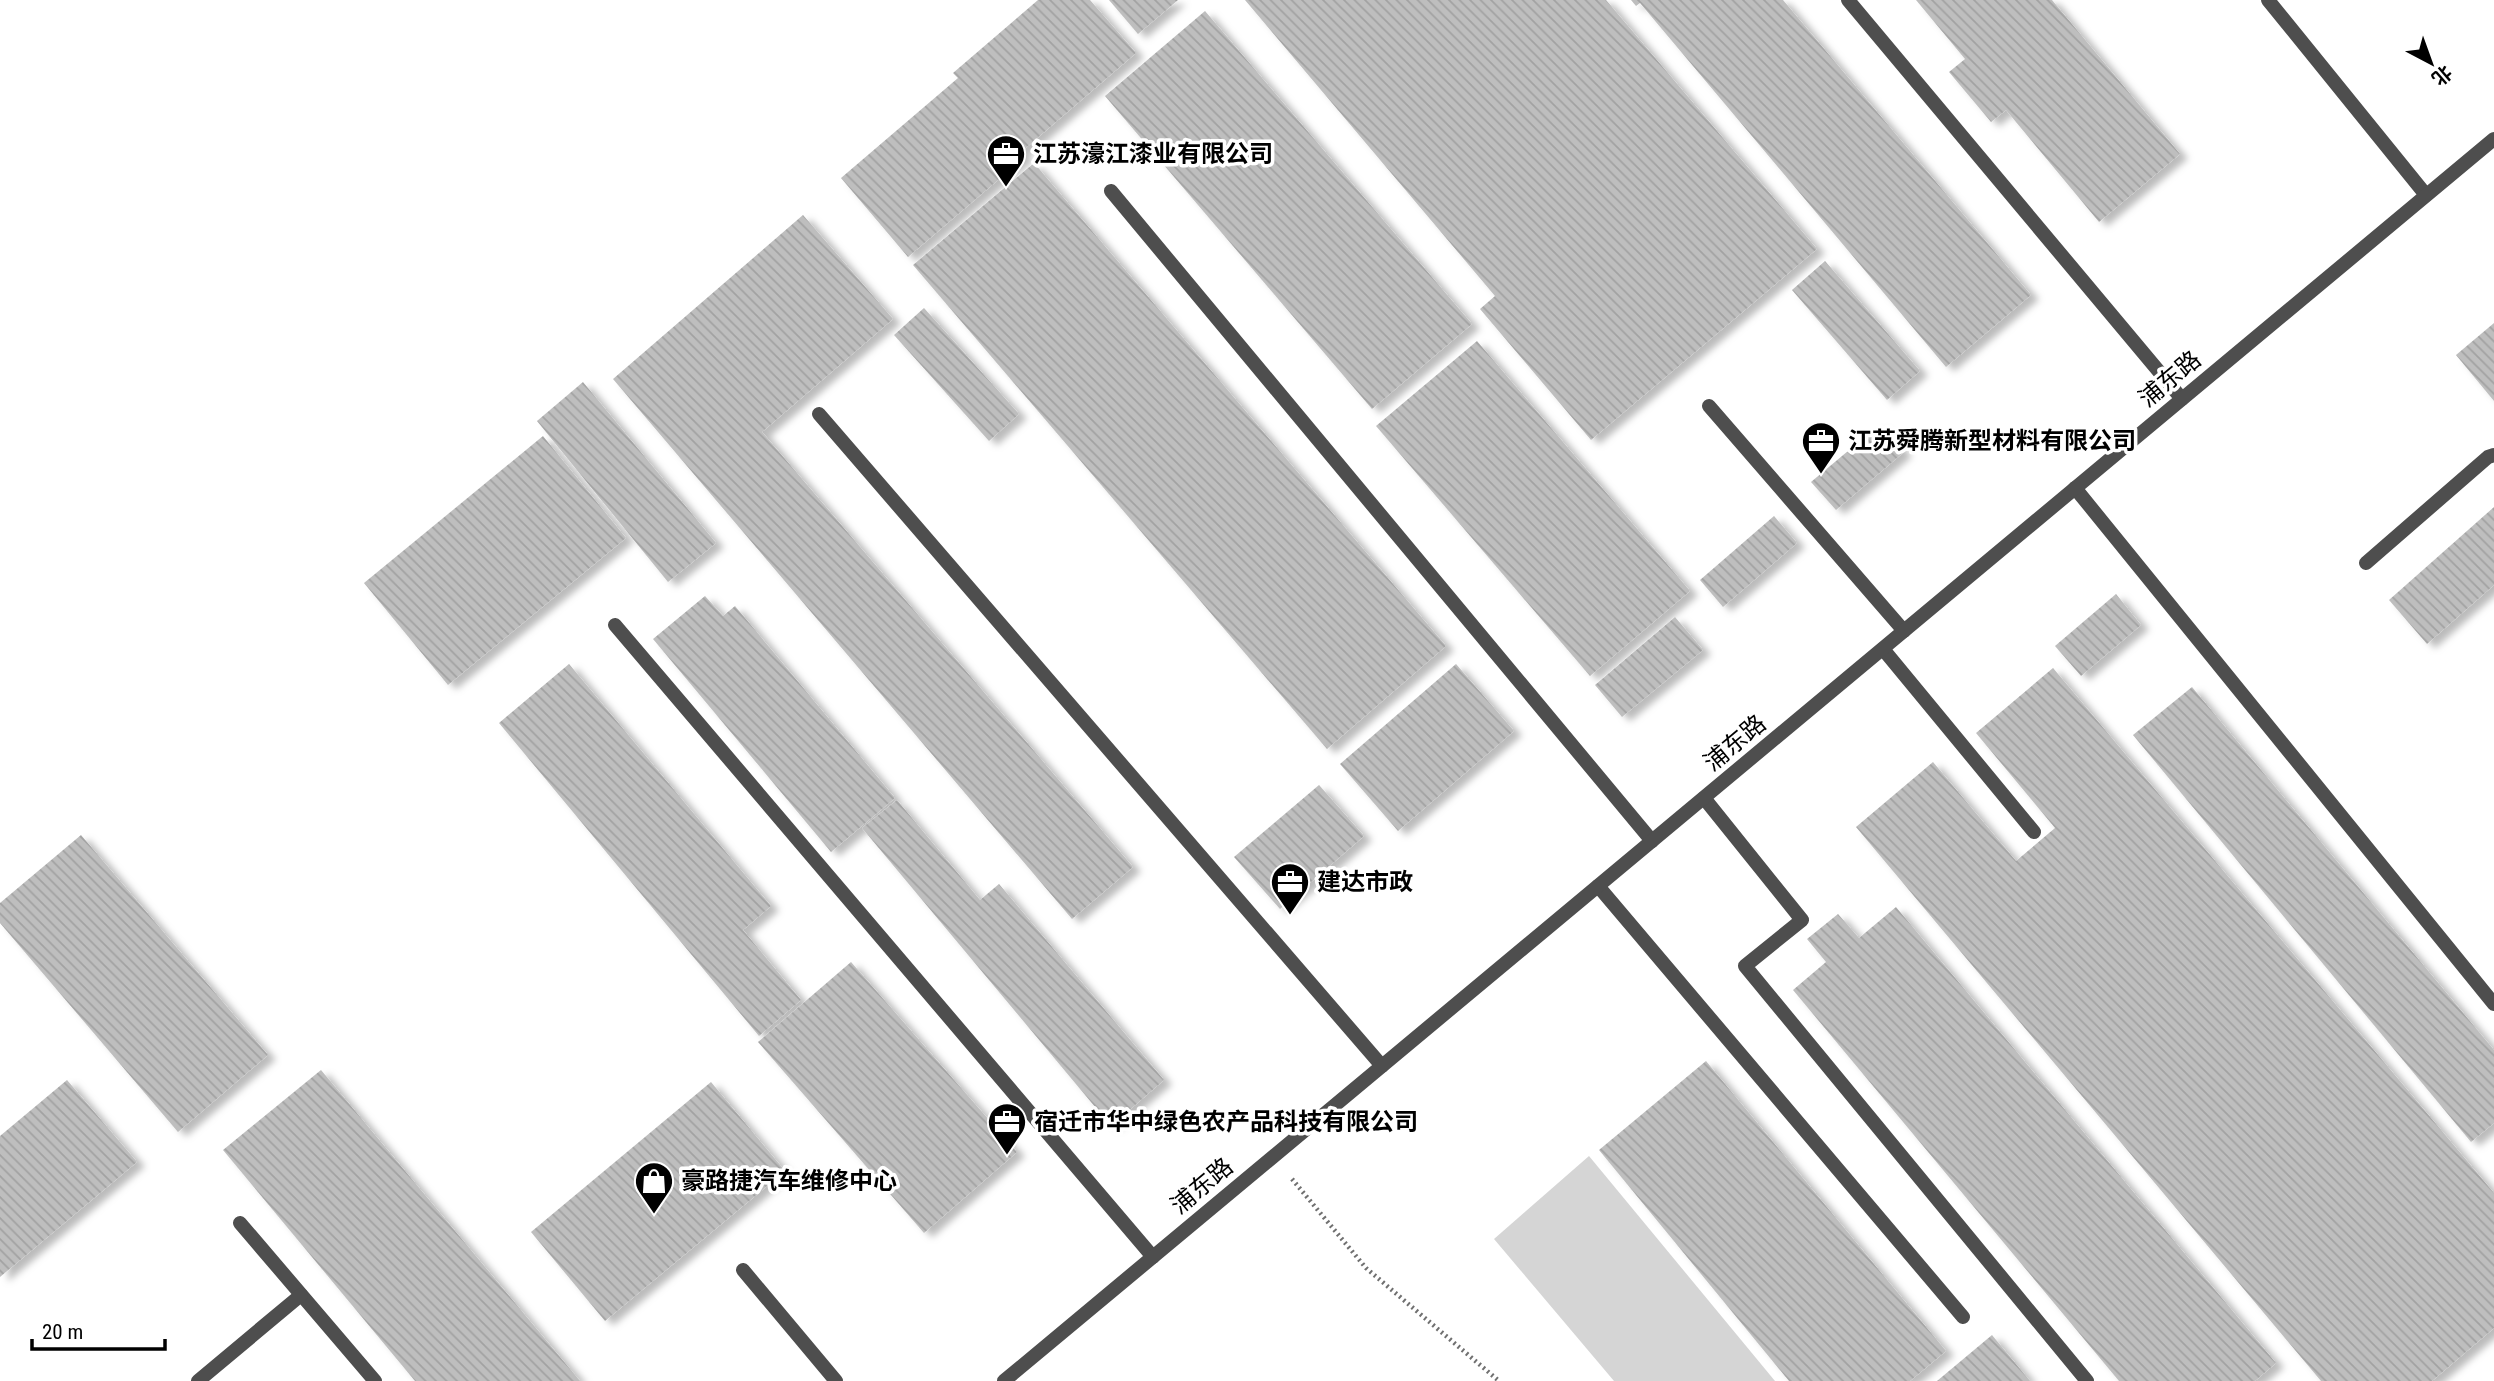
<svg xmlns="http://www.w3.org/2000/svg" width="2494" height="1381" font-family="'Roboto Condensed','Noto Sans SC',sans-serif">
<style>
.garden{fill:#d5d5d5}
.building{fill:url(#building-back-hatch);filter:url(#shadow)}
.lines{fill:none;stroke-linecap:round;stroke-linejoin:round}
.path{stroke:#707070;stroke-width:4.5;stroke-dasharray:2 3.5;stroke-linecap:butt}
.service{stroke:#4e4e4e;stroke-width:14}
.tertiary{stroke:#4e4e4e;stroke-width:14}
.labels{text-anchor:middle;stroke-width:7;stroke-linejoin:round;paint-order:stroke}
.poi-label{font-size:24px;font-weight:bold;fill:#000;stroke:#fff;text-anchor:start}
.street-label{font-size:24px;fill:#000;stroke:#fff}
</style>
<defs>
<pattern id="building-back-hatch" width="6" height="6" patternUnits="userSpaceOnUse" patternTransform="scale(1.75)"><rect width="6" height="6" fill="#bebebe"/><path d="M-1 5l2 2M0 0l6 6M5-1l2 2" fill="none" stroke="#a2a2a2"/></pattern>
<filter id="shadow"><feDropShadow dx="8" dy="4.5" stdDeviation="3.5" flood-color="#0004"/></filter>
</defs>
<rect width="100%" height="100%" fill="#fff"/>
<path class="garden" d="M1589,1156L1775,1381H1614L1494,1239Z"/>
<g class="building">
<path d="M1038,0H1090L1136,53L1021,152L1025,157L908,257L841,178L958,78L953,73Z"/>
<path d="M1109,0H1178L1138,34Z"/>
<path d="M1245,0H1606L1817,249L1591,440L1480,309L1495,296Z"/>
<path d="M1631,0H1783L2031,295L1946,367L1640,3L1636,6Z"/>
<path d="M1916,0H2052L2180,154L2099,222L2006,110L1991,122L1949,72L1965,59Z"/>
<path d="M1205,11L1472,324L1372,409L1105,96Z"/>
<path d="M1034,163L1446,646L1327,749L913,265Z"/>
<path d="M803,215L893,319L762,432L1133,867L1072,919L613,379Z"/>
<path d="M1825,261L1920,371L1887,400L1792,290Z"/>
<path d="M924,308L1019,414L989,441L894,335Z"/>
<path d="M2494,323V401L2456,355Z"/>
<path d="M1477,341L1690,591L1590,676L1376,426Z"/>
<path d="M583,382L716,543L668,582L537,421Z"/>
<path d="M1879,425L1904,452L1836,510L1811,482Z"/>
<path d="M543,436L626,538L448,685L364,583Z"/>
<path d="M2494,507V585L2427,644L2389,600Z"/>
<path d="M1774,516L1797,543L1723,607L1700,580Z"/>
<path d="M2116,594L2141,625L2081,676L2055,646Z"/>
<path d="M705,596L723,616L735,606L895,798L831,852L653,639Z"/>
<path d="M1675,617L1703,650L1622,717L1595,685Z"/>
<path d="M569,664L771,906L743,930L801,1000L759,1036L499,723Z"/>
<path d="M1456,664L1514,731L1398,831L1340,764Z"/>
<path d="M2053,668L2494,1193V1328L2432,1381H2321L1856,827L1933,762L2016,861L2055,828L1976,733Z"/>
<path d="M2192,687L2494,1050V1123L2471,1142L2133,735Z"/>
<path d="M1319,785L1364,836L1280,909L1234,857Z"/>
<path d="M897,800L980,900L999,884L1164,1080L1111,1126L862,828Z"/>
<path d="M81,835L268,1055L178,1132L0,923V903Z"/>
<path d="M1896,907L2276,1363L2255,1381H2119L1793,990L1826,962L1807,939L1838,914L1859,938Z"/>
<path d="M851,962L1017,1152L924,1233L758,1042Z"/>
<path d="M1706,1061L1946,1351L1910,1381H1789L1599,1150Z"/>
<path d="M321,1070L580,1381H415L223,1150Z"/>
<path d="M67,1080L137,1162L0,1277V1136Z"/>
<path d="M711,1082L785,1171L605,1321L531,1232Z"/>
<path d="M1992,1335L2030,1381H1937Z"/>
</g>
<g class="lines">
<path class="path" d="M1292,1179L1366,1268L1499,1381"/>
<g class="service">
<path d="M1848,0L2182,399"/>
<path d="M2268,0L2426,195"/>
<path d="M1111,191L1652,841"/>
<path d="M1709,406L1904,631"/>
<path d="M819,414L1382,1066"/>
<path d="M2075,488L2494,1004"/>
<path d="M2366,563L2488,457L2494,455"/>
<path d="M615,625L1153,1257"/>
<path d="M1883,649L2034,832"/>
<path d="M1704,798L1802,920L1745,966L2087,1381"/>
<path d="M1598,886L1963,1317"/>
<path d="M240,1223L375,1381"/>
<path d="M743,1270L836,1381"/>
<path d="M198,1381L301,1295"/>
</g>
<path class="tertiary" d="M1004,1381L2494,139"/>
</g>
<defs>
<g id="office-pin" transform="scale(2.0125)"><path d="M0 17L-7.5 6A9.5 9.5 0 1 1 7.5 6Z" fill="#000" stroke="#fff"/><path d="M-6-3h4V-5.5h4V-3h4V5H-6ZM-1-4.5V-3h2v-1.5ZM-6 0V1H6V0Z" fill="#fff"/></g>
<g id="shop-pin" transform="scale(2.0125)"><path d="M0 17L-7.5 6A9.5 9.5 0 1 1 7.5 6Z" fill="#000" stroke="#fff"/><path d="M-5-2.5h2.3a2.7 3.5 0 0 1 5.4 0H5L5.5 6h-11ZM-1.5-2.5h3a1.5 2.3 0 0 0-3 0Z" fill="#fff"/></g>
</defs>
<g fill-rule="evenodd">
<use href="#office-pin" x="1006" y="154"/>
<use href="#office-pin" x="1821" y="441"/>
<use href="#office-pin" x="1290" y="882"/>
<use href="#office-pin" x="1007" y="1122"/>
<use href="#shop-pin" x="654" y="1181"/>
</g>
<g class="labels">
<g class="poi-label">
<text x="1033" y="162">江苏濠江漆业有限公司</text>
<text x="1848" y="449">江苏舜腾新型材料有限公司</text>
<text x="1317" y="890">建达市政</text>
<text x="1034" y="1130">宿迁市华中绿色农产品科技有限公司</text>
<text x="681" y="1189">豪路捷汽车维修中心</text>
</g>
<g class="street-label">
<text transform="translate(2170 379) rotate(-40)" y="8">浦东路</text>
<text transform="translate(1735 743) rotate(-40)" y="8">浦东路</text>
<text transform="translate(1202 1186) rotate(-40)" y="8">浦东路</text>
</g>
</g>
<g transform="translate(2431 63) rotate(139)" stroke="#ffffff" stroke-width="5" paint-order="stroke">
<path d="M0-5L12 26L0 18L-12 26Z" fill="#000000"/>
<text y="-10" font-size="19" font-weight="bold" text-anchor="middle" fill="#000000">北</text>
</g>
<path d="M32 1339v10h133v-10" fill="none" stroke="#000000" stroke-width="3.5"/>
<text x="42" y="1339" font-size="21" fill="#000000" stroke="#ffffff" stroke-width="5" paint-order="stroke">20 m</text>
</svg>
